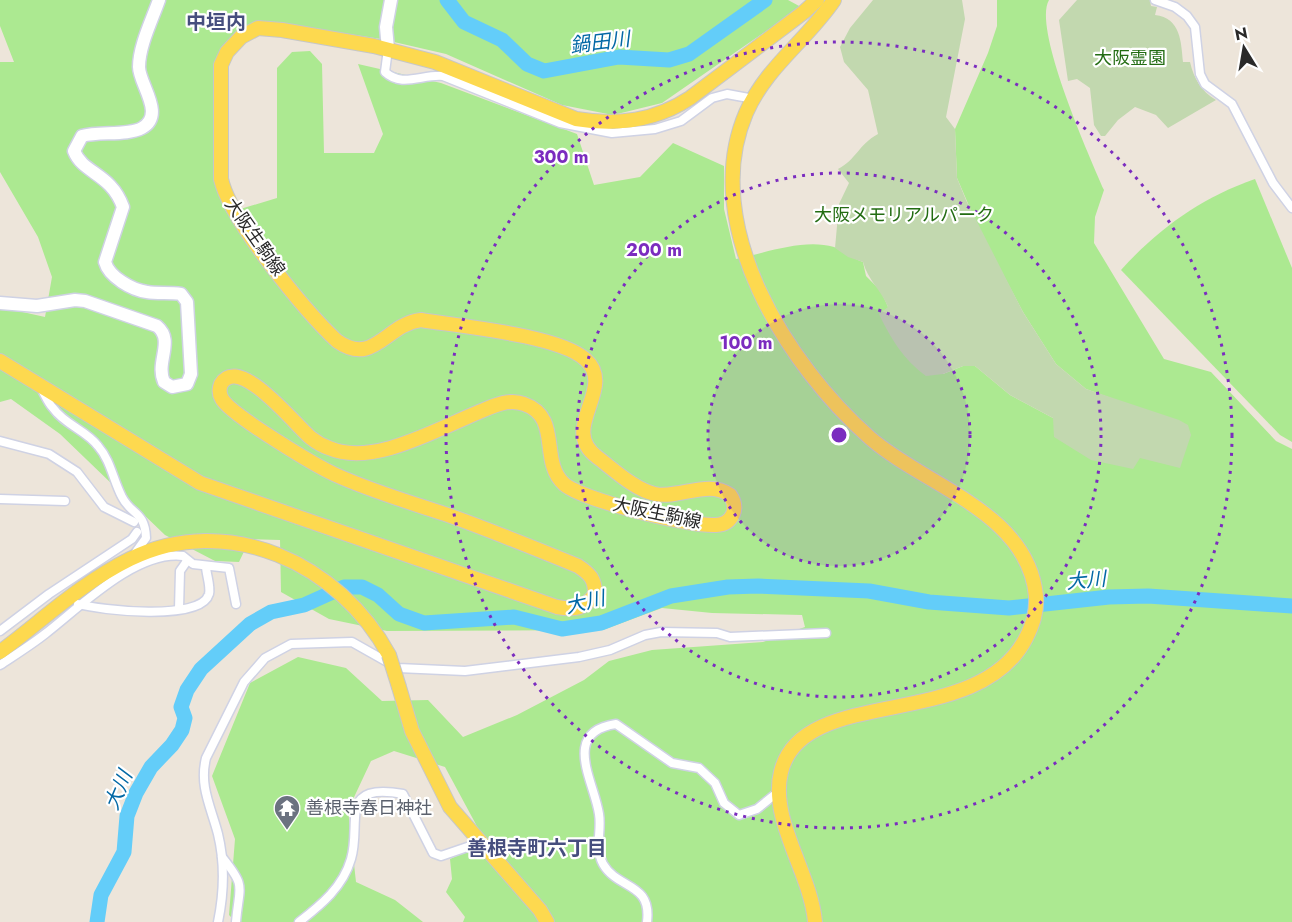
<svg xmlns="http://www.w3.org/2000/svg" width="1292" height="922" font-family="Jost,'Noto Sans JP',sans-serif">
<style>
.green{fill:#ace991}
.cemetery{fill:#c2d8af}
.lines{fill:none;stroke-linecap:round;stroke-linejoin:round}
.river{stroke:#63cdf9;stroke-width:15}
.street-casing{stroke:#cfd2e4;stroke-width:11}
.secondary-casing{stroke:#cfd2e4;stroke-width:15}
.primary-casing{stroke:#c7c7c7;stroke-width:16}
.street{stroke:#fff;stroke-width:8}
.secondary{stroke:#fff;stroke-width:12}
.primary{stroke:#fdd94f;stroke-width:14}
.primary-bridge-casing{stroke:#c7c7c7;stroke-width:16;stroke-linecap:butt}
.primary-bridge{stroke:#fdd94f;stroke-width:14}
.ring{fill:none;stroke:#7b2cbf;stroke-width:3;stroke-dasharray:3 6}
.labels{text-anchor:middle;stroke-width:4.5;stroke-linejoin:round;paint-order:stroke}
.park-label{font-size:18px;fill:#236c13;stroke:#fff}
.street-label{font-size:18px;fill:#292929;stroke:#fff}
.worship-label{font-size:18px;fill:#5b616d;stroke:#fff;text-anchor:start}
.neighbourhood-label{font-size:20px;font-weight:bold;fill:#464e7e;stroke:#fff}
.water-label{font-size:20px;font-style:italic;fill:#0268a5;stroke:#fff}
.centre{fill:#7b2cbf;stroke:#fff;stroke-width:3}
.ring-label{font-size:18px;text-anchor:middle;font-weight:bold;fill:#7b2cbf;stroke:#fff;stroke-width:4.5;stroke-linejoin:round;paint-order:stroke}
</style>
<rect width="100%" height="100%" fill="#ede5da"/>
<g class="green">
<path d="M0,0H788L801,7L662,103L613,115L562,105L446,54L381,39L283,24H257L220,56C219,96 207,181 227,213L277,198V68L292,52L310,51L322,64L324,153H374L383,134L358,64L441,83L577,134L594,185L640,177L673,143L724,166V209L736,259C765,253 804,238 834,247C843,250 853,259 863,262L866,276L881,291L888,307L943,374L963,366H975L1010,395L1053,418L1127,404L1086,389L1056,364L1023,312L979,229L957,178L955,129L988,53L997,26V0H1049C1032,28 1090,158 1104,190L1095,217L1094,243L1164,359L1211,372L1276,441L1292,449V922H463L465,917L446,892L452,879L450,859L486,843L445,767L394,751L371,761L348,810L356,882L395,900L423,922H236L229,915L235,839L212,776L250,683L298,657L346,668L382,701L428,700L463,737L517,715L584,680L609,661L652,650L763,642L805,627L802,615L712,613L662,608L603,630L387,631L329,619L281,592L280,540L250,539L239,562L215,561L165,535L60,434L11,399L0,402V307L45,317L52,277L38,237L0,172V62H14L0,26Z"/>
<path d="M1255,179L1292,268V442L1280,435L1121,270C1159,228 1201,198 1255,179Z"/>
</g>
<g class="cemetery">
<path d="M873,0H962L965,19L946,117L955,129L957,178L966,200L1023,312L1056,364L1086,389L1179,420L1188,425L1191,435L1180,468L1140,458L1133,469L1091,460L1054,437L1053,418L1010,395L975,366H963L943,374L926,376C903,359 891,339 879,314L888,307C881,290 868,280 863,262L848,257L835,248L839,204L849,183L838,169C856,160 859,144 878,134L868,90L844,62L840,47L850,28Z"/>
<path d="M1077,0H1150L1151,6L1157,7L1155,15C1181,18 1181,42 1183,62H1190C1194,79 1201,91 1216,100L1168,128L1156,115L1135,107L1118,120L1105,136H1101L1094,125L1090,88L1077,79L1068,81L1059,20Z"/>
</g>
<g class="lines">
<g class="river">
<path d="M447,0L464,22L502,40L527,64L544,71L619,57L669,60L689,54L765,0"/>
<path d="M97,922L101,895L124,852L127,816L136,793L151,767L172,745L182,730L185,718L181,707L187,690L201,669L250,624L271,612L304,605L344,587H362L378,595L399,614L424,623L514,617L562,629L601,623L671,596L728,587L758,586L869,591L929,602L1009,608L1109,597L1148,596L1292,606"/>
</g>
<g class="street-casing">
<g id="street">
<path d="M1155,0L1175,7L1187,16L1195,27L1200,74L1205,84L1232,104L1273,183L1292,208"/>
<path d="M388,49L385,72C402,88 422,74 443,76L560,123L612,133L655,129L681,121L712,98L727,94L754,99"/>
<path d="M41,388C45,395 48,403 53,408C65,425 86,430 98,446C111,461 113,480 122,497C131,515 145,511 146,538L133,556"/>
<path d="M0,441L49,454L77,472L104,507L134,522"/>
<path d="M0,499L65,501"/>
<path d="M78,604C100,610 201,622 209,594C211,586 206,574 206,566"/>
<path d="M179,609L180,571L187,561"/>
<path d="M0,631L49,594L132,539L137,532"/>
<path d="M0,665C15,655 31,645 45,634C80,607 136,550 183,556L193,564L229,568L236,604"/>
<path d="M222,857C247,888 239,885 236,922"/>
<path d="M218,922C224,893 225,863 218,834C211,807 199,786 206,758L244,682L265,658L291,644L352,642L398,668L465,671L579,657L610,650L645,635L661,632L717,633L730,637L826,633"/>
<path d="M299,922C321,905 343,887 351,859C362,822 337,782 403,794L433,853L441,856L479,843"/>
<path d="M647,922C652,882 618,890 603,864C594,847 602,832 599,814C594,781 561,732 616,724L672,763L699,768L715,783L724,803L739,815L757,809L778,792"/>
</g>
</g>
<g class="secondary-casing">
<g id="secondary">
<path d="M388,49L386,27L391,0"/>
<path d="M0,303L37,306L75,300L85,301L157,326C175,341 155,362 164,382L172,387L187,384L191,374L187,302L181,294C169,292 158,294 147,292C132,290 109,277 105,262L123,207C111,173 83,174 74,151L82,136C99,131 127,136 142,128C166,115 139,84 139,67C139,46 152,20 159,0"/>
</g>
</g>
<g class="primary-casing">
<g id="primary">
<path d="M0,361L200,483L557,607C574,610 585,609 595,594C595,579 590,574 578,566C534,548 490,530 445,514C409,502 371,491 336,475C316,466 231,415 222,399C219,394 219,389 221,384C239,353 296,426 311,438C316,442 323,446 329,448C373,467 437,429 479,412C493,406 509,398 524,404C562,417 539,461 564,484C582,500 691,527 716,525C733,524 739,508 730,495C708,479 680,499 655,494C635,490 613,469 597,457C558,428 618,388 585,359C558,335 458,326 421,320C386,324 374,367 337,341C305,311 230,220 221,179V65L227,52L241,37L258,28L282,30L374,46L435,62L576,119C618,126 655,121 690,98L804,12L817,0"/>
<path d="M0,652C43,620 81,583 130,559C228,511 340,564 389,655"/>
<path d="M399,687L412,731L450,807L540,910L547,922"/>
<path d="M815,922C811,873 769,820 781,772C802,683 978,733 1026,638C1033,624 1037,612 1036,596C1028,512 925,486 870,438C788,366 698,225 746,113C766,67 807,40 834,0"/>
</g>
</g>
<use href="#street" class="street"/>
<use href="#secondary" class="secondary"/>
<use href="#primary" class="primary"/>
<g class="primary-bridge-casing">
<path id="primary-bridge" d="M389,655L399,687"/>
</g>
<use href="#primary-bridge" class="primary-bridge"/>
</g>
<circle cx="839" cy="435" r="131" fill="#7b2cbf" fill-opacity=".12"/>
<g class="ring">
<circle cx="839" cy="435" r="131"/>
<circle cx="839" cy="435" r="262"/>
<circle cx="839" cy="435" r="393"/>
</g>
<defs>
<g id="temple-pin" transform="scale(1.35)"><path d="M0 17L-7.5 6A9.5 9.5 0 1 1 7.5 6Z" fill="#6b7280" stroke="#fff"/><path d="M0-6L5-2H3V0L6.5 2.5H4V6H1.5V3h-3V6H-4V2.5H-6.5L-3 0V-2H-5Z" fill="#fff"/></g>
</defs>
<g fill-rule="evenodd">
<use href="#temple-pin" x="287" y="808"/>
</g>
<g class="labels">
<g class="park-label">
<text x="1130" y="64">大阪霊園</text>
<text x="904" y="221">大阪メモリアルパーク</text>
</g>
<g class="street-label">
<text transform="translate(255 237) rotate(55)" y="6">大阪生駒線</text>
<text transform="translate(657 513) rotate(12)" y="6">大阪生駒線</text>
</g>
<g class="worship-label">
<text x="306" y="814">善根寺春日神社</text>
</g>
<g class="neighbourhood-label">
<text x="216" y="29">中垣内</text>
<text x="537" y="855">善根寺町六丁目</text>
</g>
<g class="water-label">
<text transform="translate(600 42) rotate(-7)" y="7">鍋田川</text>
<text transform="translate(1086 580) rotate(-5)" y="7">大川</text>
<text transform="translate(585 602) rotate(-13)" y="7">大川</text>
<text transform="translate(118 790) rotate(-67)" y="7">大川</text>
</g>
</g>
<circle cx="839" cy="435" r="9" class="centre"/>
<g class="ring-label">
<text x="561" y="163">300 m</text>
<text x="654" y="256">200 m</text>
<text x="746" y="349">100 m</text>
</g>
<g transform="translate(1244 48) rotate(349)" stroke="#ffffff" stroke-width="4.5" paint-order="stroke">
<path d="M0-4.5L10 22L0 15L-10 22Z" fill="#292929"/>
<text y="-9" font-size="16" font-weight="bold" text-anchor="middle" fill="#292929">N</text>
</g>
</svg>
